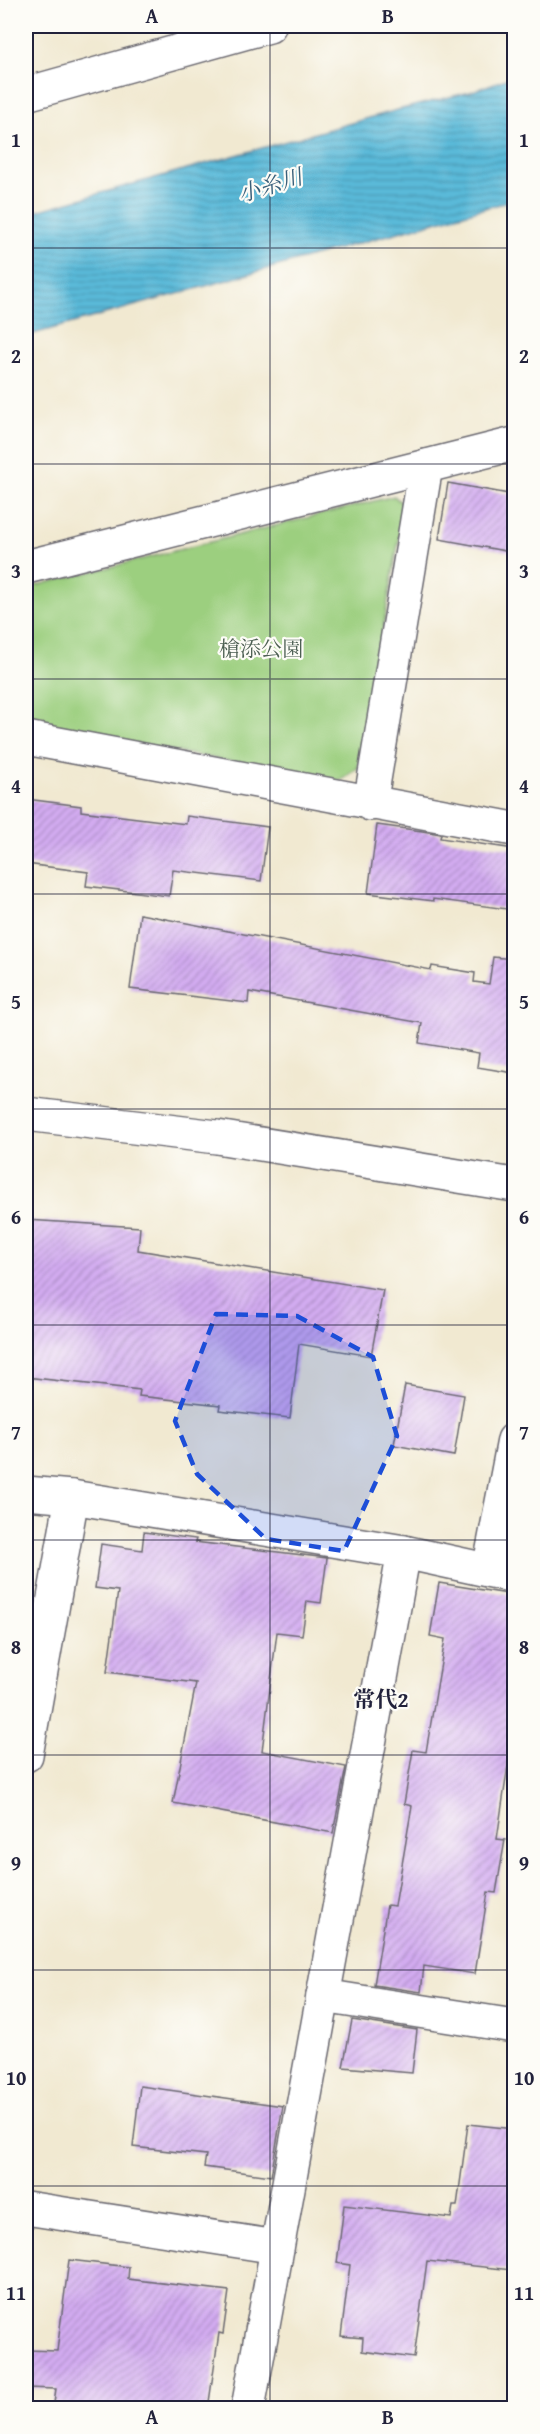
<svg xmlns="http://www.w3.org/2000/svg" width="540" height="2434" font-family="'Gentium Book Plus','Noto Serif JP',serif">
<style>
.park{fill:#9ccf7f;stroke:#5f785d;stroke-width:1.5}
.water{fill:url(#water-rules);stroke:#3e6e8a;stroke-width:1.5}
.building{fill:url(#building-hatch)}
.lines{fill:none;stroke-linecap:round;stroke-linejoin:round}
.minor-casing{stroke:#6a6870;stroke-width:36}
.tertiary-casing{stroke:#6a6870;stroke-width:36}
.minor{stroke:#fff;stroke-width:33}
.tertiary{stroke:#fff;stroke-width:33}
.marked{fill:#1d4ed8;fill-opacity:0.2;stroke:#1d4ed8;stroke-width:4.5;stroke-dasharray:12 8;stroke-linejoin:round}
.grid{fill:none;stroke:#22223b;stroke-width:1.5;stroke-opacity:0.55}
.labels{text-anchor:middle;stroke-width:4.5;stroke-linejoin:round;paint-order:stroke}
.park-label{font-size:21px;fill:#4d5f53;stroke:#fdfcf7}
.water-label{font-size:22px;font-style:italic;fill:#385f7a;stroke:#fdfcf7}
.neighbourhood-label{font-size:22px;font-weight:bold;fill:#22223b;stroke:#fdfcf7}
.neatline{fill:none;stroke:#22223b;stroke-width:2}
.grid-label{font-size:20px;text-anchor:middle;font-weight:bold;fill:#22223b}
</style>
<defs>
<pattern id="water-rules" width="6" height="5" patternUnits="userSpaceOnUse" patternTransform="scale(1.5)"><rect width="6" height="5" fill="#5abad9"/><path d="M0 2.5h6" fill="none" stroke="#4a97b1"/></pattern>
<pattern id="building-hatch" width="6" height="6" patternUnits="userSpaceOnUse" patternTransform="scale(1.5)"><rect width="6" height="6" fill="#d3acf1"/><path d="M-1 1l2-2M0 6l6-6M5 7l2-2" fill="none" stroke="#ab8cc4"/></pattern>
</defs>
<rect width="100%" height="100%" fill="#fdfcf7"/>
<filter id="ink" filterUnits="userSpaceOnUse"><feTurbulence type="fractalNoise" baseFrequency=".0167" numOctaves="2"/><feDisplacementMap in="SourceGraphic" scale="12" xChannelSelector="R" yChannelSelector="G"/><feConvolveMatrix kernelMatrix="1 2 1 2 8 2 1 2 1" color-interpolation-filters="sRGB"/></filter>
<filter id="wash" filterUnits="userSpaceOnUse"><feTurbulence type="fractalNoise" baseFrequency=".008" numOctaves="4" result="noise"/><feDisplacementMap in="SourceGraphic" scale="24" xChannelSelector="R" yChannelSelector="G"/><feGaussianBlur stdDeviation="1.35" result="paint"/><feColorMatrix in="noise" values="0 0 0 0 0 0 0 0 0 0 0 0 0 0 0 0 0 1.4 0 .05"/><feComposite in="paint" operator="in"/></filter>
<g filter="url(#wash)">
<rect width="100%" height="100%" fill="#f1e9d1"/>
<path class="park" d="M394,496L405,506L358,768L340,781L26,725V588Z"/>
<path class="water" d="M514,76V200L26,336V214L394,111L470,92Z"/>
<g id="blocks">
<g class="building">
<path d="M448,483L514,495V530L511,552L439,539Z"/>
<path d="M26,799L81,806V811L186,824L187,816L268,827L261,881L173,870L169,896L86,886L88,872L26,864Z"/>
<path d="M377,825L422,831L441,834L440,838L514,849V910L433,899V901L368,893Z"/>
<path d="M140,914L431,970L432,966L475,973L474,982L489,984L493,957L514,959V1073L477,1067L479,1053L419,1043L422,1023L249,992L248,1003L130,989Z"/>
<path d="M26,1220L140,1227L138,1250L383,1290L371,1356L299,1344L290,1418L219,1410L220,1405L139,1396L140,1390L26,1377Z"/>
<path d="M405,1385L464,1395L454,1456L394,1445Z"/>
<path d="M144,1532L196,1539L195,1542L327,1558L321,1603L307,1601L302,1635L277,1632L262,1751L346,1767L333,1833L173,1803L196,1683L107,1672L118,1591L95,1588L101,1544L142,1550Z"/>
<path d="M439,1583L514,1595V1725L497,1839L505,1840L496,1893L488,1892L475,1974L424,1966L421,1992L374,1985L387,1905L395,1906L412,1806L404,1804L413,1750L426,1752L445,1639L430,1636Z"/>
<path d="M352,2020L417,2030L412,2073L343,2067Z"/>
<path d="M140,2086L283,2106L271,2176L204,2167L206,2155L133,2147Z"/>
<path d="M468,2124L514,2129V2250L512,2270L427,2261L414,2358L362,2351L363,2338L341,2336L350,2265L337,2263L344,2205L451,2218L453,2206H457Z"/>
<path d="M69,2260L129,2267L128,2279L229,2291L223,2334L219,2333L208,2409H98L54,2403L56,2389L26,2388V2350L57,2351Z"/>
</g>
</g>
</g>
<g filter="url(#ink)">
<use href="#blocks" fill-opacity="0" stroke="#6a6870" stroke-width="1.5"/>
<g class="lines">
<g class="minor-casing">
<g id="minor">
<path d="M26,94L269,26"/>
<path d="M26,567L514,444"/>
<path d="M26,738L514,829"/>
<path d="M370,804L426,466"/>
<path d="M26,1493L72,1497L404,1552L514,1576"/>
<path d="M489,1570L514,1440"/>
<path d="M26,1755L72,1497"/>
<path d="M323,1996L514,2026"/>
<path d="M26,2208L277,2247"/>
<path d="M248,2408L404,1552"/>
</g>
</g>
<g class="tertiary-casing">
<path id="tertiary" d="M26,1114L217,1137L514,1185"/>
</g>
<use href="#minor" class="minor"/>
<use href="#tertiary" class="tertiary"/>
</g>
</g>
<path class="marked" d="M216,1314L297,1316L373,1357L397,1436L344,1551L266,1539L197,1474L175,1421Z"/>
<path class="grid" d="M270,26V2408M26,248H514M26,464H514M26,679H514M26,894H514M26,1109H514M26,1325H514M26,1540H514M26,1755H514M26,1970H514M26,2186H514"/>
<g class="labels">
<g class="park-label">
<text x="261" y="656">槍添公園</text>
</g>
<g class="water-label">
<text transform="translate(270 185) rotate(-17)" y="8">小糸川</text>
</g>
<g class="neighbourhood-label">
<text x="381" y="1707">常代2</text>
</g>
</g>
<rect width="540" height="2434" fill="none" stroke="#fdfcf7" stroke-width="66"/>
<rect x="33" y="33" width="474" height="2368" class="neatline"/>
<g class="grid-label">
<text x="152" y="23">A</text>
<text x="388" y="23">B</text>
<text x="16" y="147">1</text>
<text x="524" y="147">1</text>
<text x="16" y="363">2</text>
<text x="524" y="363">2</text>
<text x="16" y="578">3</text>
<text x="524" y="578">3</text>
<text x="16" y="793">4</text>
<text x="524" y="793">4</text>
<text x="16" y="1009">5</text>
<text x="524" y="1009">5</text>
<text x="16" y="1224">6</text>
<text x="524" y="1224">6</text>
<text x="16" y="1439">7</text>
<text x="524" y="1439">7</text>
<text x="16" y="1654">8</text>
<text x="524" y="1654">8</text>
<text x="16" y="1870">9</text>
<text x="524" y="1870">9</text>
<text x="16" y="2085">10</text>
<text x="524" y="2085">10</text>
<text x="16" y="2300">11</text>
<text x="524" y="2300">11</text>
<text x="152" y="2424">A</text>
<text x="388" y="2424">B</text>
</g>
</svg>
